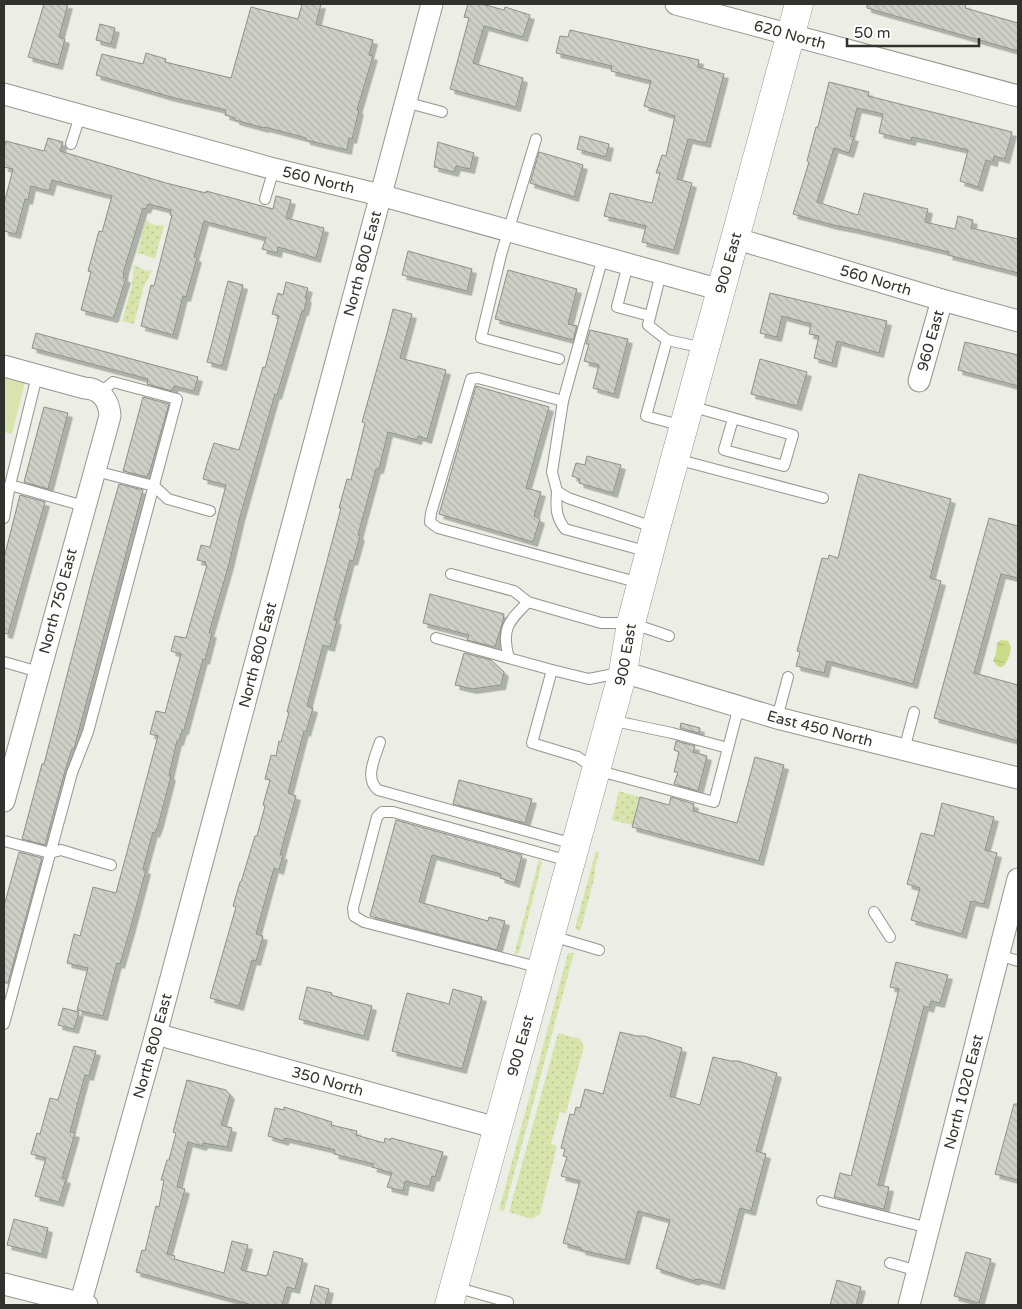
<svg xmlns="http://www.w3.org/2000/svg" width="1022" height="1309" font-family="'Varela Round',sans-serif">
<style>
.grass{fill:url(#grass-dots)}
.park{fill:#d8e4ab}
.water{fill:url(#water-ripples)}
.building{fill:url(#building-back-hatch);stroke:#8d8f87;filter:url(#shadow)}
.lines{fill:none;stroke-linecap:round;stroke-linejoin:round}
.service-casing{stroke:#94968e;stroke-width:12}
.minor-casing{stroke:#94968e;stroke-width:23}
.secondary-casing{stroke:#94968e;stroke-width:29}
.service{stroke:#fff;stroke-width:10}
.minor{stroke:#fff;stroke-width:21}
.secondary{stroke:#fff;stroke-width:28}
.labels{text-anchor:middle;stroke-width:5;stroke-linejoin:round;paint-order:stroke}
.street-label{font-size:15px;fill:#31312e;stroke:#fff}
</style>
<defs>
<pattern id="grass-dots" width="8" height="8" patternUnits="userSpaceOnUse" patternTransform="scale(1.25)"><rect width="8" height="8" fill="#d8e4ab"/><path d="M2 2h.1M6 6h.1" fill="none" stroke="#bac493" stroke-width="1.8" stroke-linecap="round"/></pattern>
<pattern id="water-ripples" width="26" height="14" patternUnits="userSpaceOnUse" patternTransform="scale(1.25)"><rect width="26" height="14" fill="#cbdb87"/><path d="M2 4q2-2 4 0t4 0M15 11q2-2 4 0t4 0" fill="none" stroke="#afbc75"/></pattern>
<pattern id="building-back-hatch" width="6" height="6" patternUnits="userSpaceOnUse" patternTransform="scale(1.25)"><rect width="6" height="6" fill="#ced0c8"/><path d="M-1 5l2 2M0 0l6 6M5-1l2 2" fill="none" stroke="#b1b3ac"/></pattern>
<filter id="shadow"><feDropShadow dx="4.5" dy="4.5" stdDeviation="0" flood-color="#0004"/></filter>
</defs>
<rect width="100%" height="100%" fill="#eceee6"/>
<g class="grass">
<path d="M146,220C151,225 158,226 164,225L155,259L142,254H137Z"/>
<path d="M134,265L147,271L152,270L143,289L134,324L122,321L132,285Z"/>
<path d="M619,791L639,797L632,825L612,820Z"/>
<path d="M596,851L599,852L595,868V875L580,932L575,928Z"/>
<path d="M539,859L542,863L519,953L514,955Z"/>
<path d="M568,953H574L504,1211L499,1210Z"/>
<path d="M558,1033L580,1039L584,1046L566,1113L560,1112L551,1144L557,1146L540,1214L532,1219L509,1212Z"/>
</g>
<path class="park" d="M4,376L25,382L12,434L4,432Z"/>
<path class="water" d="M1001,640L1008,641L1011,647C1010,655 1004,678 993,661L996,653L997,643Z"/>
<g class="building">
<path d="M44,4H68L59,37L65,39L58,65L28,57Z"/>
<path d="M302,4H321L316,24L373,40L369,55L373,56L357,110H359L352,139L349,138L347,150L306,140V138L265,127L264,128L235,120V118L225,115L226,110L171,97L96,75L102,54L143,64L146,53L166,59L165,62L231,78L251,7L298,19Z"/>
<path d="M468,4H482L504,10L505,7L530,15L523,37L484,26L473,63L523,78L516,107L450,89L469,18L464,17Z"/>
<path d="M867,4H966L965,8L1018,23V51L867,8Z"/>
<path d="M100,24L115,28L111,44L96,40Z"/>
<path d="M570,30L699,60L698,67L724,74L706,143L688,139L677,179L692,183L674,250L642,242L646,226L604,216L610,193L652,203L660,173H656L662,155L666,156L675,116L644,106L651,81L611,71L612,66L556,53L560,36L568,37Z"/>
<path d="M829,82L869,92L868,96L1012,132L1005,159L994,156L993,162L986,160L978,187L960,181L968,150L912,137L911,141L879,133L883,114L857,108L850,136L854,137L849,153L834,148L817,202L858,215L864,193L928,209L925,222L955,229L958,216L973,220L971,228L1018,239V273L948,255L949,252L854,229L833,225L793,214L809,162L807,161L816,127H818Z"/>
<path d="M580,136L609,144L606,157L577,149Z"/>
<path d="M48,138L63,142L60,151L166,183L206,193V191L273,209L276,196L291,200L286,218L324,228L316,258L278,247L277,253L262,249L266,238L204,221L194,257L197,258L186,297L183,296L173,335L141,326L151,285L154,286L172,215H170L171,210L148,204L146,209L143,208L124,270L123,278H126L114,317L113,318L81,310L91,272L88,271L99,231L102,232L112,196L52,180L49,191L31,186L28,200L25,199L16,234L4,231V204L13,169L4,167V149L6,141L44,151Z"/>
<path d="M438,142L474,153L470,169L456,166L454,172L434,167Z"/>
<path d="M539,152L583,165L574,197L530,183Z"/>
<path d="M408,251L472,269L467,291L402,275Z"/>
<path d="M508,270L577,289L568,324L577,326L573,340L495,319Z"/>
<path d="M228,281L243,285L222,366L207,362Z"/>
<path d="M286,282L308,288L305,298H307L304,311H302L277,395L275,394L240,517L229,564L209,633H212L205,660L203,659L184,730H182L179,741H177L169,775L171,776L158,826L155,833L153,832L143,869L146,870L130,930L120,964L117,963L103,1016L77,1010L88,968L67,963L74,934L80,936L93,887L116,893L158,736L150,734L156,711L165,713L181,654L171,651L175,636L186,638L207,565H205L206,562L197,560L201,545L210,547L226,485L203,479L207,464L214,443L239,450L263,367L265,368L279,316L272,314L278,293L283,295Z"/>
<path d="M770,293L887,321L879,353L837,341L832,363L814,358L819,336L809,334L811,324L782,316L777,337L760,333Z"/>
<path d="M393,309L412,314L400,358L446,370L427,439L418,436L417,440L388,432L379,469H376L358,535L360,536L353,561L350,560L334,620H337L330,647L323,645L307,706L313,708L306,732L304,731L288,793L296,796L280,855H283L279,870L274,868L256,934L263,936L256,961L252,960L239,1006L210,998L236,907L233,906L240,882H241L255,836H257L265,806L263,805L270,780L265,779L271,755L276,756L279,741L281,742L289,712H287L341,508H339L347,479L351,480L365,423L362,422L387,333Z"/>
<path d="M590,330L628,339L614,394L593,388L599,365L584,361L589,344H586Z"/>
<path d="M36,333L198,377L194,391L174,386L172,391L147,384L148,379L32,348Z"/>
<path d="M965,342L1018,355V386L958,370Z"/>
<path d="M760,359L807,372L797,406L751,394Z"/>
<path d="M476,386L549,407L526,488L541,492L534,516L540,519L533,542L439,514Z"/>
<path d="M143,397L169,404L149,474L148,473L147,477L123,471Z"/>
<path d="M44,407L68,413L48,489L24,482Z"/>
<path d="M587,456L621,465L613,493L579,483L580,479L572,476L576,463L585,465Z"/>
<path d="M859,474L951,499L930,578L941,581L913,684L827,661L824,673L796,666L800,652L797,651L822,558L828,559L829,555L838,558Z"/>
<path d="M119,484L143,490L74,749H72L65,771L45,845L22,839L42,764H44L92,579Z"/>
<path d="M20,495L45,502L8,634L4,633V558Z"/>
<path d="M989,518L1018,526V578L1001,574L974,673L1018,685V741L934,718Z"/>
<path d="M430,594L504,614L503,621L495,647L467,640L469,635L423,623Z"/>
<path d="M464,653L491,660L504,672L501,685L472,689L455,685Z"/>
<path d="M681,723L700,728L699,733L680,728Z"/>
<path d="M676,741L695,746L693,752L707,756L698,791L674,784L678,772H674L679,752L674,750Z"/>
<path d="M755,757L784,765L759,861L632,827L640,797L669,805L671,797L694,804L693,811L737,823Z"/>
<path d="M459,780L532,799L525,823L453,804Z"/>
<path d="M942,803L994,817L985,850L997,853L984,904L971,901L962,934L911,920L920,888L907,884L921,833L934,836Z"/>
<path d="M396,820L522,855L515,883L500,878L501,874L432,855L419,902L488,921L489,917L505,921L497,950L370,916Z"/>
<path d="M19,852L42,858L8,983H4V906Z"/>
<path d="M896,962L948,975L940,1003L931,1001L929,1008L924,1006L878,1185L889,1187L884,1209L834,1197L840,1173L851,1176L899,989L890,987Z"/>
<path d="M307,987L332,993L331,995L372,1006L364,1036L299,1019Z"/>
<path d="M453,989L482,997L462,1069L392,1051L407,993L449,1004Z"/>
<path d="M63,1008L79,1012L74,1029L58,1025Z"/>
<path d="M620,1032L637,1036H644L682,1048L670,1096L700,1105L713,1057L731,1061H738L777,1073L756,1151L766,1154L751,1211L740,1208L720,1285L702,1280L695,1279V1281L656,1268L670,1220L638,1211L625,1260L581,1250V1248L563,1243L580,1181L561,1176L567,1157L563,1156L565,1149L561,1148L564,1136L570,1114L574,1115L576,1107L580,1108L585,1089L603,1094Z"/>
<path d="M74,1046L96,1051L89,1076L85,1075L70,1132L75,1133L62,1178L66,1179L59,1202L35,1196L46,1158L31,1154L37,1133L40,1134L50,1098L58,1100Z"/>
<path d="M187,1080L226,1090L230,1095L221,1125L232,1128L227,1147L203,1143L202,1146L188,1142L177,1187L185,1189L167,1254L175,1256L174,1259L224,1273L232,1241L248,1245L241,1270L267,1276L274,1251L303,1259L295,1289L287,1287L282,1305H252L136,1272L142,1250L145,1251L156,1206L159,1207L164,1180H161L167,1160H169L176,1133L173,1132Z"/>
<path d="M1014,1104H1018V1180L995,1174Z"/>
<path d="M284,1107L332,1122L331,1125L357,1131L356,1135L384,1143L385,1138L390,1140L391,1138L443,1152L435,1177L432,1176L429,1187L405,1181L403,1191L387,1187L392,1173L372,1167L374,1164L334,1154L335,1150L285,1138L284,1141L268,1136L275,1108L284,1110Z"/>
<path d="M14,1219L48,1228L42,1254L7,1245Z"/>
<path d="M966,1252L991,1259L979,1303L954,1296Z"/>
<path d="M837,1280L861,1287L856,1305H830Z"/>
<path d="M315,1285L329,1289L325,1305H310Z"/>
</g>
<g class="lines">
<g class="service-casing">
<g id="service">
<path d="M405,102L442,112"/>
<path d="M536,139L501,255L481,338L559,359"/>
<path d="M71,144L80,116"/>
<path d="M265,199L274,169"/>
<path d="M603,257L563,401L552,472L557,491L568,498L656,528"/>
<path d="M628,264L617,307L650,316"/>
<path d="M661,273L648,325L667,340"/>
<path d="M563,401L478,378L471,379L431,513L430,522L438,528L640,583"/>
<path d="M690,406L793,435L784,466L724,450L733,419"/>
<path d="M683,426L646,416L667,340L704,348"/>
<path d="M676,459L823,498"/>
<path d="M107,474L154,486L168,499L210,511"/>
<path d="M10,485L84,506"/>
<path d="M557,491C556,507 555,516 565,529L649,552"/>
<path d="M4,518L10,485L37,376"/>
<path d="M451,574L514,591L528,602L601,623H631L669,636"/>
<path d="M436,638L552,670L589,679L619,673"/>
<path d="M509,658C501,629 508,622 528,602"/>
<path d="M4,662L39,672"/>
<path d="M552,670L532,743L578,757L596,770L714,802L739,706"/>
<path d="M777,718L788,677"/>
<path d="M610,720L672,733L728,748"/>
<path d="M380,742C375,758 364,778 378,790L574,844"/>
<path d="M904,750L914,712"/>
<path d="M4,841L50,853L61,850L111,865"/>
<path d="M874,912L890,937"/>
<path d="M552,936L599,950"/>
<path d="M999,955L1018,961"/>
<path d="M541,968L364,922L354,916L353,908L377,817L382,812H393L569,861"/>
<path d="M4,1024L72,773L88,732L177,399L113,382L100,393"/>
<path d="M822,1201L929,1228"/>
<path d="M890,1263L918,1271"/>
<path d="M455,1287L508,1302"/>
</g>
</g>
<g class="minor-casing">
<g id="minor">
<path id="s1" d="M676,4L1018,96"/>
<path id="s2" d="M4,94L274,169L380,195L721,290"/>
<path id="s3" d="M734,238L942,300L1018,321"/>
<path d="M4,366L84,388C100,388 109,400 110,416L4,801"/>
<path id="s4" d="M919,381L942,300"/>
<path id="s5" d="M623,672L777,718L1018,778"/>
<path id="s6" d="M156,1034L497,1128"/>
<path d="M4,1284L87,1305"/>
<path id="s7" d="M80,1305L156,1034L432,4"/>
<path id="s8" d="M909,1305L1018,879"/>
</g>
</g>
<g class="secondary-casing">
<g id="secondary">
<path id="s9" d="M449,1305L623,672L631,623L656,528L799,4"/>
</g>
</g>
<use href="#service" class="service"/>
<use href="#minor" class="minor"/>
<use href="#secondary" class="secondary"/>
</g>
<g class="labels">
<g class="street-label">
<text dy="5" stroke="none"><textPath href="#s1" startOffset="118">620 North</textPath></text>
<text dy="5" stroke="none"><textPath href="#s2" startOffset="326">560 North</textPath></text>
<text dy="5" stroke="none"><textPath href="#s9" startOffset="1079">900 East</textPath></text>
<text dy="5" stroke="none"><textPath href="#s7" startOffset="1079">North 800 East</textPath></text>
<text dy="5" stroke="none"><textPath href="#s3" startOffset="148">560 North</textPath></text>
<text dy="5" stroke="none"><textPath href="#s4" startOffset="42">960 East</textPath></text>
<text transform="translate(58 601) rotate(-75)" y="5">North 750 East</text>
<text dy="5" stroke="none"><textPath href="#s7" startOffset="674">North 800 East</textPath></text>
<text dy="5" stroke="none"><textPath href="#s9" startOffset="674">900 East</textPath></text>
<text dy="5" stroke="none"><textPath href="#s5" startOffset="205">East 450 North</textPath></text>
<text dy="5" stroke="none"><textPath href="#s7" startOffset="269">North 800 East</textPath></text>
<text dy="5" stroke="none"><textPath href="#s9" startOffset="269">900 East</textPath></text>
<text dy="5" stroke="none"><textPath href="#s6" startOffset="178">350 North</textPath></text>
<text dy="5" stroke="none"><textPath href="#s8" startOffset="220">North 1020 East</textPath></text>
</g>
</g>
<rect width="1022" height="1309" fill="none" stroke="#31312e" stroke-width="10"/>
<path d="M847 38v8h132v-8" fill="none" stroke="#31312e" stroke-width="2.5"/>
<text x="854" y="38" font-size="15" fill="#31312e" stroke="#ffffff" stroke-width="4" paint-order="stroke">50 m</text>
</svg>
